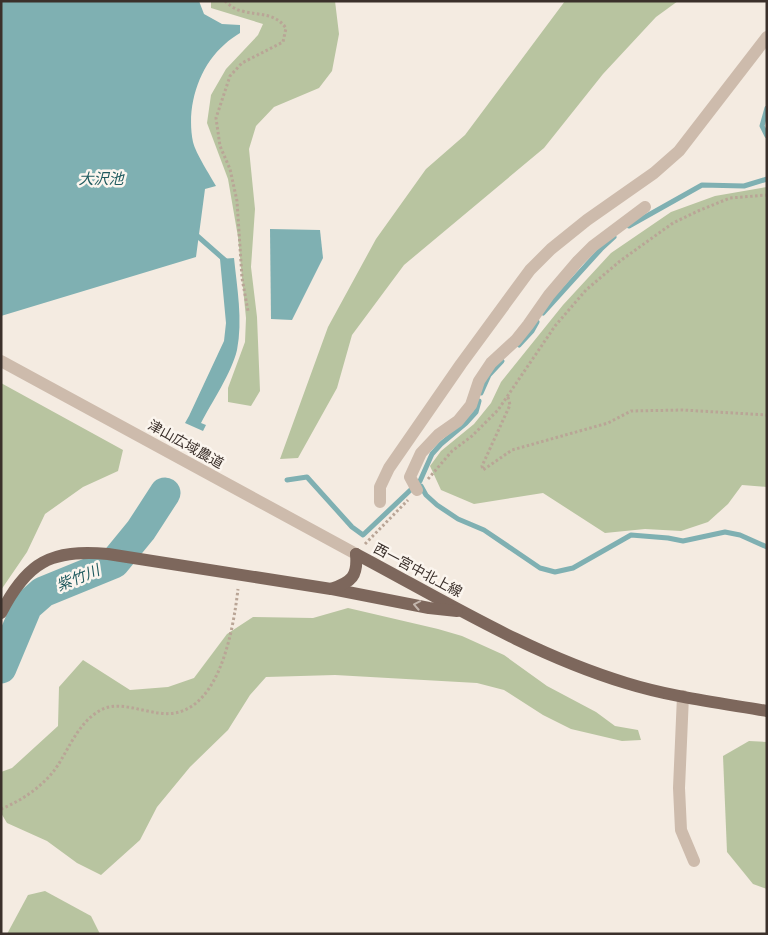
<svg xmlns="http://www.w3.org/2000/svg" width="768" height="935" font-family="Helvetica,'Noto Sans JP',sans-serif">
<style>
.green{fill:#b8c4a0}
.water{fill:#7fb0b2}
.lines{fill:none;stroke-linecap:round;stroke-linejoin:round}
.stream{stroke:#7fb0b2;stroke-width:5}
.river{stroke:#7fb0b2;stroke-width:31}
.path{stroke:#b9a596;stroke-width:3;stroke-dasharray:2.5 2.5;stroke-linecap:butt}
.minor{stroke:#cdbbac;stroke-width:12}
.major{stroke:#7d675c;stroke-width:12}
.oneway{stroke:#c2b5ac}
.labels{text-anchor:middle;stroke-width:5;stroke-linejoin:round;paint-order:stroke}
.street-label{font-size:14px;fill:#3b302b;stroke:#fbf5ee}
.water-label{font-size:15px;font-style:italic;fill:#1f5a5e;stroke:#fbf5ee}
</style>
<rect width="100%" height="100%" fill="#f4ebe1"/>
<g class="green">
<path d="M211,1H335L339,34L332,71L319,88L274,107L256,126L249,149L255,209L251,267L257,317L260,391L251,406L228,402V388L245,342L246,318L238,237L228,179L207,123L211,95L226,69L258,35L263,24L211,8Z"/>
<path d="M565,1H678L656,17L603,74L544,148L404,265L352,335L337,388L298,458L280,459L328,327L376,239L426,169L465,135Z"/>
<path d="M767,187V487L742,485L728,504L708,522L681,531L645,529L605,533L543,493L474,504L441,490L430,466L441,451L474,424L491,403L501,382L563,305L611,253L671,212L715,196Z"/>
<path d="M1,383L123,450L118,471L83,487L45,514L27,552L1,590Z"/>
<path d="M348,608L438,629L462,636L504,655L547,686L596,712L615,726L638,730L641,740L622,741L571,729L543,715L504,690L477,683L335,675L266,677L250,695L228,730L190,767L157,807L140,840L101,875L77,863L47,841L7,823L1,813V772L12,768L58,726L59,687L83,660L130,690L168,687L194,678L227,634L253,617L313,618Z"/>
<path d="M749,741L767,742V889L753,884L727,852L723,756Z"/>
<path d="M45,891L91,916L100,934H7L28,895Z"/>
</g>
<g class="water">
<path d="M1,1H199L204,14L222,24L240,25V33C235,36 229,40 225,44C198,67 186,108 193,142C196,154 210,175 216,186L205,189L196,257L1,316Z"/>
<path d="M270,229L320,230L323,258L292,320L271,319Z"/>
<path d="M234,258C237,288 243,320 237,350C232,372 212,402 201,423L206,425L203,431L185,423L189,416L224,341L226,323L220,259Z"/>
</g>
<g class="lines">
<g class="stream">
<path d="M767,108L762,126L767,136"/>
<path d="M629,226L702,185L744,186L767,179"/>
<path d="M194,233L227,262"/>
<path d="M543,313L601,249L614,237"/>
<path d="M519,345L532,331L537,322"/>
<path d="M481,393L489,375L502,361"/>
<path d="M287,480L307,477L352,527L363,535L420,481L432,454L441,444L466,423L476,412L479,401"/>
<path d="M421,486L426,495L437,505L458,519L484,530L540,568L555,572L573,568L631,535L668,538L683,541L725,532L740,535L767,547"/>
</g>
<path class="river" d="M1,668L27,606L43,592L114,563L141,530L165,493"/>
<g class="path">
<path d="M225,1C229,5 236,10 242,11C260,16 274,12 286,28L283,42L242,63L230,76L216,118L220,146L230,169L237,201L242,278L248,311"/>
<path d="M508,397L510,405L482,466L483,470L512,450L608,423L631,411L683,410L767,415"/>
<path d="M428,479L452,451L472,436L498,410L555,326L586,290L620,261L673,223L698,211L730,198L767,195"/>
<path d="M365,544L408,500"/>
<path d="M1,809C23,800 45,785 58,765C70,746 79,723 99,711C116,700 140,711 159,713C218,722 233,632 238,589"/>
</g>
<g class="minor">
<path d="M1,361L356,554"/>
<path d="M417,490L410,477L421,453L438,435L458,421L471,405L479,381L491,363L516,340L528,325L549,295L578,261L593,246L645,207"/>
<path d="M380,502V487L389,468L461,364L530,270L551,249L587,220L654,173L679,151L767,37"/>
<path d="M683,696L679,788L681,830L694,861"/>
</g>
<g class="major">
<path d="M356,554C443,600 530,654 626,683C671,697 720,703 767,711"/>
<path d="M332,589L429,608L457,611"/>
<path d="M1,613C27,562 51,549 108,554L331,589C352,582 358,576 356,554"/>
</g>
</g>
<defs><path id="oneway-chevron" d="M-2-3.5L2.5 0L-2 3.5" fill="none" stroke-width="1.6" stroke-linecap="round" stroke-linejoin="round" transform="scale(1.25)"/></defs>
<use class="oneway" href="#oneway-chevron" transform="translate(417 605) rotate(-169)"/>
<g class="labels">
<g class="street-label">
<text transform="translate(186 444) rotate(29)" y="5">津山広域農道</text>
<text transform="translate(418 570) rotate(28)" y="5">西一宮中北上線</text>
</g>
<g class="water-label">
<text x="101" y="184">大沢池</text>
<text transform="translate(78 578) rotate(-22)" y="5">紫竹川</text>
</g>
</g>
<rect width="768" height="935" fill="none" stroke="#3b302b" stroke-width="5"/>
</svg>
